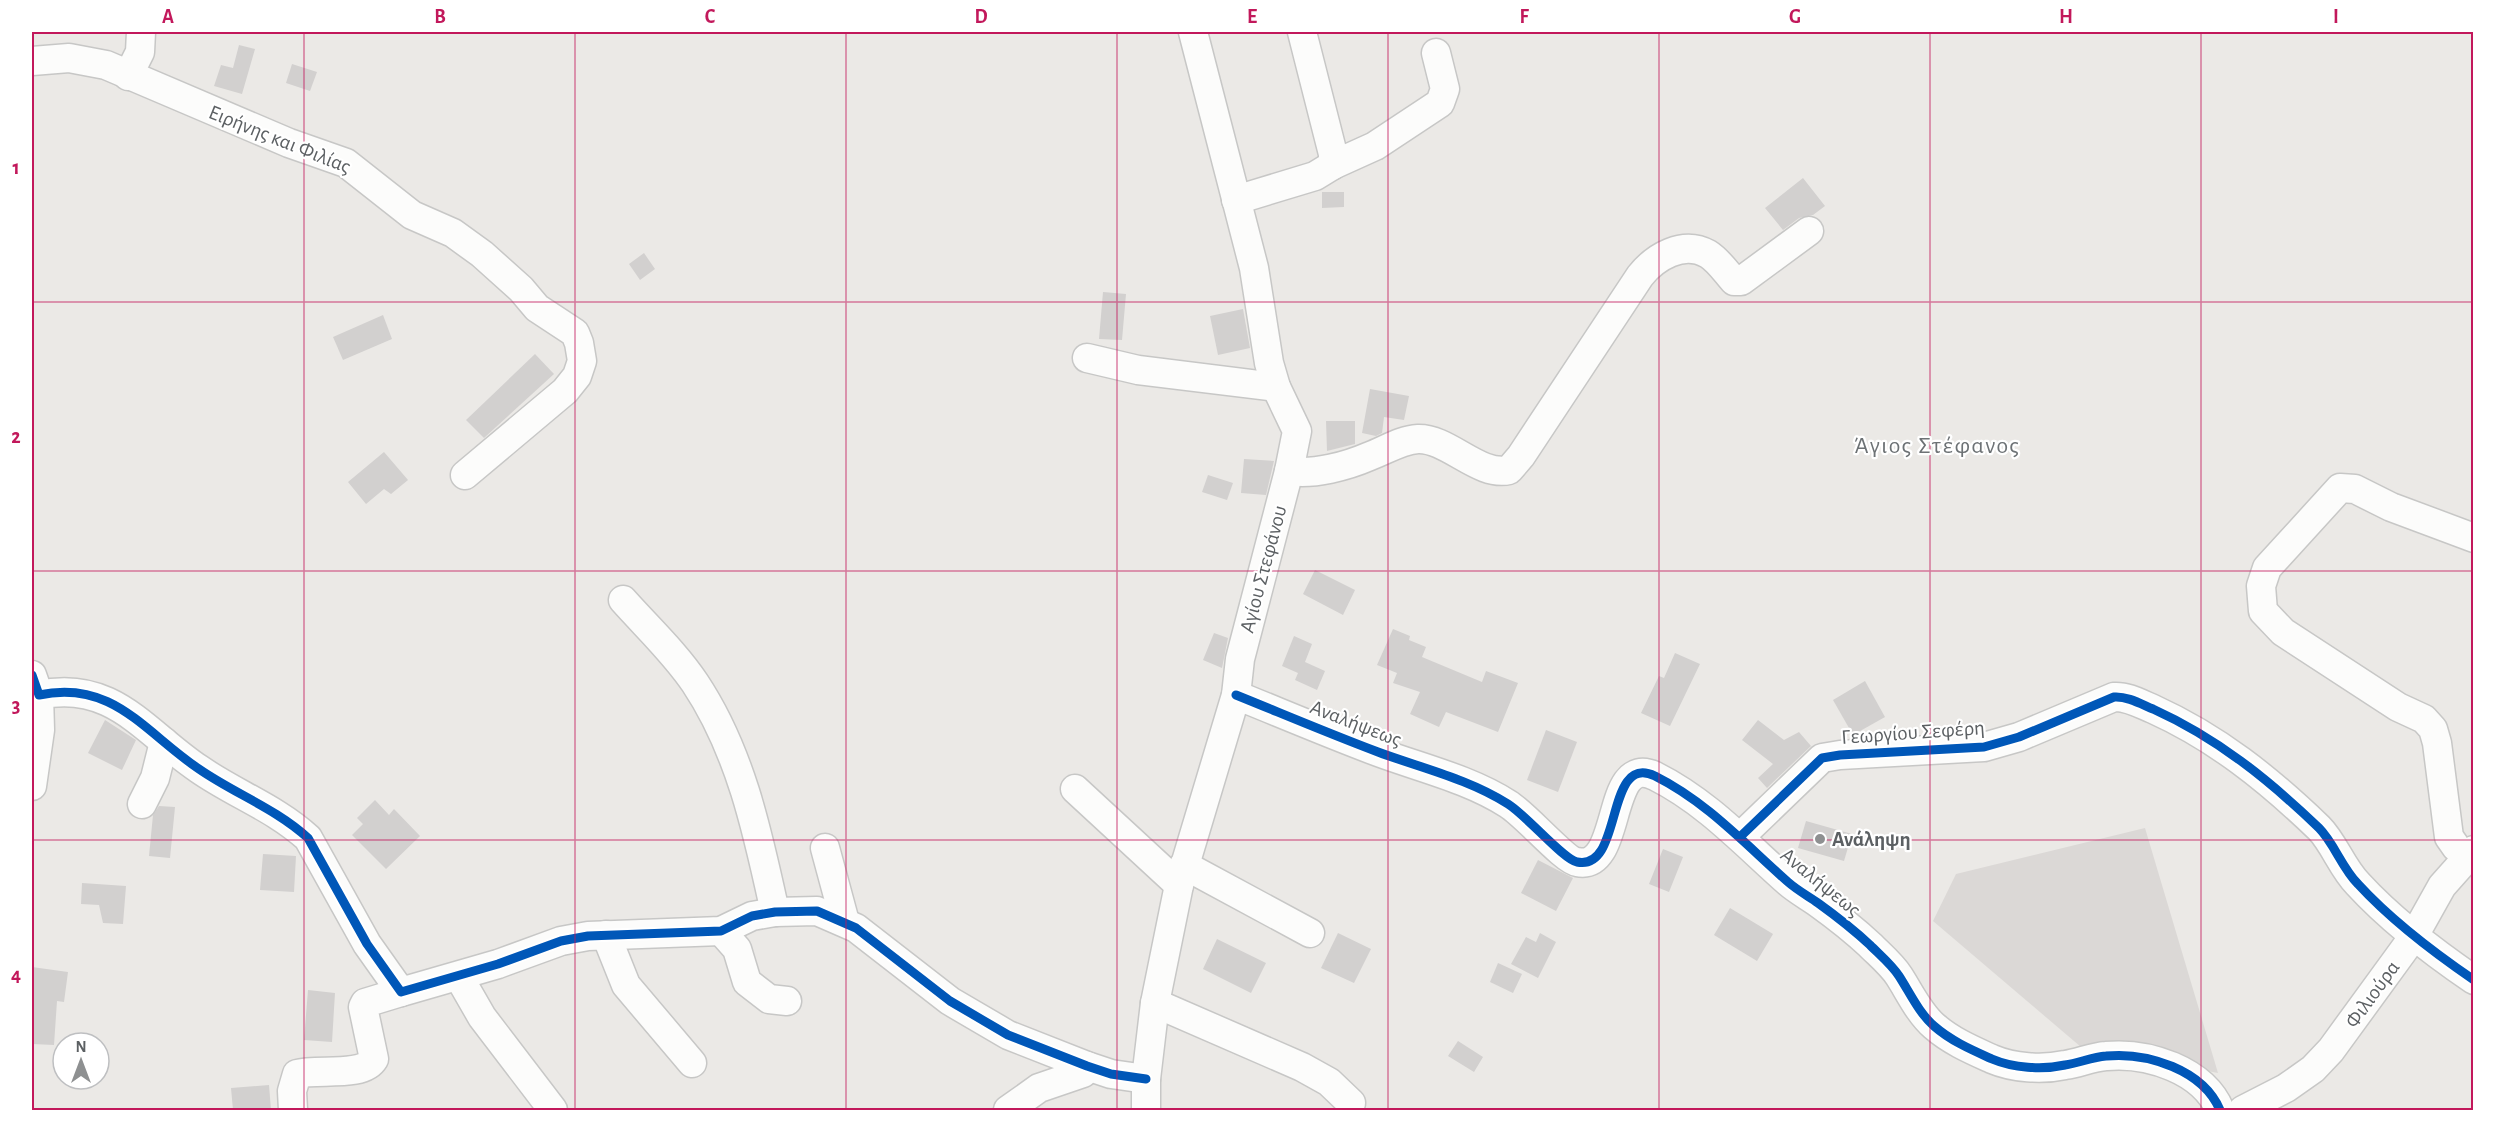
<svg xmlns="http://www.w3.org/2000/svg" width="2505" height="1142" font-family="'Alegreya Sans',sans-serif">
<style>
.industrial{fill:#dbd8d6}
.building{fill:#d2d0cf}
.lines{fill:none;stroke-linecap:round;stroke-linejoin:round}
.minor-casing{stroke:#c7c7c6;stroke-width:31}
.minor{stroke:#fcfcfb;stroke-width:28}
.cycleway-casing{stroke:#fff;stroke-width:13}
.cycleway{stroke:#0057b8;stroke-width:9}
.grid{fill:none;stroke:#c2185b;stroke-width:1.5;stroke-opacity:0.55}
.poi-dot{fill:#8e9091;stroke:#fff;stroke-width:2}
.labels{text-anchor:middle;stroke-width:4.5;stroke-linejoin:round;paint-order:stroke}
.street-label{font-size:21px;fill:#5c6063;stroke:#fff}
.poi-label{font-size:21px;font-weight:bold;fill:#5c6063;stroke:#fff;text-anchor:start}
.quarter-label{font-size:24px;letter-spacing:1.5px;fill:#6d7275;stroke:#fff}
.neatline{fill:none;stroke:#c2185b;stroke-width:2}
.grid-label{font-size:20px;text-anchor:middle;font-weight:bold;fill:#c2185b}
</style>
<rect width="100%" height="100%" fill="#ebe9e6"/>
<path class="industrial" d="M2145,828L2218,1073L2081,1047L1933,921L1956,874Z"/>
<g class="building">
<path d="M239,45L255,49L242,94L214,86L221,65L233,68Z"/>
<path d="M292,64L317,72L310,91L286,83Z"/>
<path d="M1803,178L1825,206L1813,215L1799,218L1783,230L1765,208Z"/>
<path d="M1322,192H1344V207L1322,208Z"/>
<path d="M644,253L655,269L640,280L629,264Z"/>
<path d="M1103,292L1126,294L1122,340L1099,339Z"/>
<path d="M1243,309L1250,348L1218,355L1210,316Z"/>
<path d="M383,315L392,339L343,360L333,337Z"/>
<path d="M535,354L554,374L484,438L466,420Z"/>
<path d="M1370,389L1409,396L1404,420L1384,417L1382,433L1376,436L1362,433Z"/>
<path d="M1326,421H1355V444L1327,451Z"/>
<path d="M384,452L408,480L391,494L384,489L366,504L348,482Z"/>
<path d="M1244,459L1274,461L1266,495L1241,493Z"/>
<path d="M1208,475L1233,483L1227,500L1202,492Z"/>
<path d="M1315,570L1355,590L1343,615L1303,594Z"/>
<path d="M1393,629L1410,636L1409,640L1426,647L1422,657L1482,682L1486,671L1518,683L1498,732L1446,712L1439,727L1410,714L1420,692L1393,683L1397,673L1377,665Z"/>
<path d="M1214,633L1228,638L1222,668L1203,660Z"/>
<path d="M1294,636L1312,644L1305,662L1325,671L1317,690L1295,680L1298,673L1282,666Z"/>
<path d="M1675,653L1700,664L1670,726L1641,713L1659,676L1664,678Z"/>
<path d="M1865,681L1885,717L1853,735L1833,700Z"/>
<path d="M105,720L136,740L122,770L88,753Z"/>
<path d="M1758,720L1784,740L1799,732L1811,746L1767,788L1758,778L1773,764L1742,740Z"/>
<path d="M1546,730L1577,742L1558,792L1527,780Z"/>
<path d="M375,800L389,815L394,809L420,836L386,869L352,835L363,824L357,818Z"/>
<path d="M159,806L175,807L170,858L149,856L153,815Z"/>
<path d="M1806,821L1852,834L1844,861L1798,848Z"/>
<path d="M1663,849L1683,857L1669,892L1649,884Z"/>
<path d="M263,854L296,856L294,892L260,890Z"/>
<path d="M1538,860L1573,878L1556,911L1521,893Z"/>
<path d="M82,883L126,886L123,924L103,923L99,905L81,904Z"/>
<path d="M1730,908L1773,934L1757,961L1714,935Z"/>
<path d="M1338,933L1371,949L1354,983L1321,968Z"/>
<path d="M1540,933L1556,942L1538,978L1511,964L1526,937L1536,942Z"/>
<path d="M1217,939L1266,963L1251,993L1203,969Z"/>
<path d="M1498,963L1522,974L1513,993L1490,982Z"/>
<path d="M32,967L68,972L64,1002L57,1001L54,1045L32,1044Z"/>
<path d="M308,990L335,993L332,1042L304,1040Z"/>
<path d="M1458,1041L1483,1057L1474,1072L1448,1056Z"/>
<path d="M269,1085L271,1110H233L231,1088Z"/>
</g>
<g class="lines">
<g class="minor-casing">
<g id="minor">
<path d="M1302,32L1333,154V165"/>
<path d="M32,61L69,58L106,65L289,143L346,163L412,215L453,233L482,254L521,289L537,308L575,333L579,343L582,361L577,376L565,391L465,475"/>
<path d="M128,76L140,52L141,32"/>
<path d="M1236,200L1315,176L1333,165L1375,146L1440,103L1445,89L1436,53"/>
<path d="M1087,358L1138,370L1276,387"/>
<path d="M1289,471C1314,475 1347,466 1370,456C1386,450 1401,440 1418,439C1448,438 1479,477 1509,470L1521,456L1640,276C1655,257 1683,240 1708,254C1718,260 1726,272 1734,281H1741L1809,231"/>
<path d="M623,600C647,627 675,653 695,683C741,752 758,834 775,912"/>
<path d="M32,675L39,695C113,679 145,733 199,769C235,794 275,808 308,838L367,944L401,992L498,964L561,941L588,936L721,931L752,916L775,912L817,911L856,928L950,1001L1008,1035L1087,1066L1111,1074L1146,1079"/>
<path d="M1236,695C1283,714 1330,734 1378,752C1421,768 1469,779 1508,804C1526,815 1564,860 1577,862C1624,872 1604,752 1655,776C1707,802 1745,844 1788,882C1797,890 1808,896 1818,903C1836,916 1854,930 1870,945C1880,955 1892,965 1899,976C1910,993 1919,1013 1934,1026C1951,1041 1972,1050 1992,1059C2013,1068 2042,1070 2065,1065C2079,1063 2092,1057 2106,1056C2148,1052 2203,1070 2220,1110"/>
<path d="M32,786L40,730L39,695"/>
<path d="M1075,789L1179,885"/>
<path d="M142,804L155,778L164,742"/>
<path d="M1741,836L1822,758L1840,755L1984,747L2019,737L2114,697C2127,696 2141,704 2153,709C2217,738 2268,779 2319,828C2334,843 2342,868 2358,884C2391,920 2433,952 2474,980"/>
<path d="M825,848L845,922"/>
<path d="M2468,858L2456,847L2449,837L2437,743L2433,729L2424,719L2398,707L2283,632L2263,611L2261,586L2267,568L2340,488L2355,489L2391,507L2474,538"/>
<path d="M1184,865L1310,933"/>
<path d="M721,931L737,949L747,982L769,999L787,1001"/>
<path d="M606,935L626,985L692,1063"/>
<path d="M459,977L482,1017L553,1110"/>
<path d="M1155,1003L1302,1067L1329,1082L1351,1103"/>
<path d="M293,1110L292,1091L297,1074C317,1068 363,1078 374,1059L363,1007L365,1003L401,992"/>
<path d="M1008,1110L1039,1088L1083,1073L1087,1066"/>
<path d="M1146,1110V1079L1155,1003L1179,885L1236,695L1240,659L1289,471L1297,431L1276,387L1269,363L1254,268L1193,32"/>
<path d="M2243,1110L2286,1088L2313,1069L2331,1050L2414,936L2442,886L2474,850"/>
</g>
</g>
<use href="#minor" class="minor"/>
<g class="cycleway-casing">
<g id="cycleway">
<path d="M32,675L39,695C113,679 145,733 199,769C235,794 275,808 308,838L367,944L401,992L498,964L561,941L588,936L721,931L752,916L775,912L817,911L856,928L950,1001L1008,1035L1087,1066L1111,1074L1146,1079"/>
<path d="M1236,695C1283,714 1330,734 1378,752C1421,768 1469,779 1508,804C1526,815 1564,860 1577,862C1624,872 1604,752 1655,776C1707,802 1745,844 1788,882C1797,890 1808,896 1818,903C1836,916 1854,930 1870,945C1880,955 1892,965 1899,976C1910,993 1919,1013 1934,1026C1951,1041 1972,1050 1992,1059C2013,1068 2042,1070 2065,1065C2079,1063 2092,1057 2106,1056C2148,1052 2203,1070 2220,1110"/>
<path d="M1741,836L1822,758L1840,755L1984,747L2019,737L2114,697C2127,696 2141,704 2153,709C2217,738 2268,779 2319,828C2334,843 2342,868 2358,884C2391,920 2433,952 2474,980"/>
</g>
</g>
<use href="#cycleway" class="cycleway"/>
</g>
<path class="grid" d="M304,32V1110M575,32V1110M846,32V1110M1117,32V1110M1388,32V1110M1659,32V1110M1930,32V1110M2201,32V1110M32,302H2474M32,571H2474M32,840H2474"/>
<circle class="poi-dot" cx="1820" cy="839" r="6"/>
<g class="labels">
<g class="street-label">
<text transform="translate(280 139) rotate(22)" y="7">Ειρήνης και Φιλίας</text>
<text transform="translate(1263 569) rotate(-75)" y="7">Αγίου Στεφάνου</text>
<text transform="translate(1356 723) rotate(21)" y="7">Αναλήψεως</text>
<text transform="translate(1913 732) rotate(-4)" y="7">Γεωργίου Σεφέρη</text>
<text transform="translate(1821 882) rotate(39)" y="7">Αναλήψεως</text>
<text transform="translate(2372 994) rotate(-54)" y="7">Φιλιούρα</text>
</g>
<g class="poi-label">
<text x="1832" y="846">Ανάληψη</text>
</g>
<g class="quarter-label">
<text x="1937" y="453">Άγιος Στέφανος</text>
</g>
</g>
<rect width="2505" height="1142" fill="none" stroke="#ffffff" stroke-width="66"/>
<g transform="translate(81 1061)"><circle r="28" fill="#ffffff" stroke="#bebfc1" stroke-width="1.5"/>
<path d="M0-4.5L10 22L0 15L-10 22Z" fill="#8e9091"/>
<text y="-9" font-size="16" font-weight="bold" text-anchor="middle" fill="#5c6063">N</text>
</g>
<rect x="33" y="33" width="2439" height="1076" class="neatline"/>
<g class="grid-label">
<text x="168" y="23">A</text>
<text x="440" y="23">B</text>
<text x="710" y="23">C</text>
<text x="981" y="23">D</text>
<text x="1252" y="23">E</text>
<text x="1524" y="23">F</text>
<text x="1795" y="23">G</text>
<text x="2066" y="23">H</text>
<text x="2336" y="23">I</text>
<text x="16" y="174">1</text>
<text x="16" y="443">2</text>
<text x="16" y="712">3</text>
<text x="16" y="981">4</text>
</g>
</svg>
